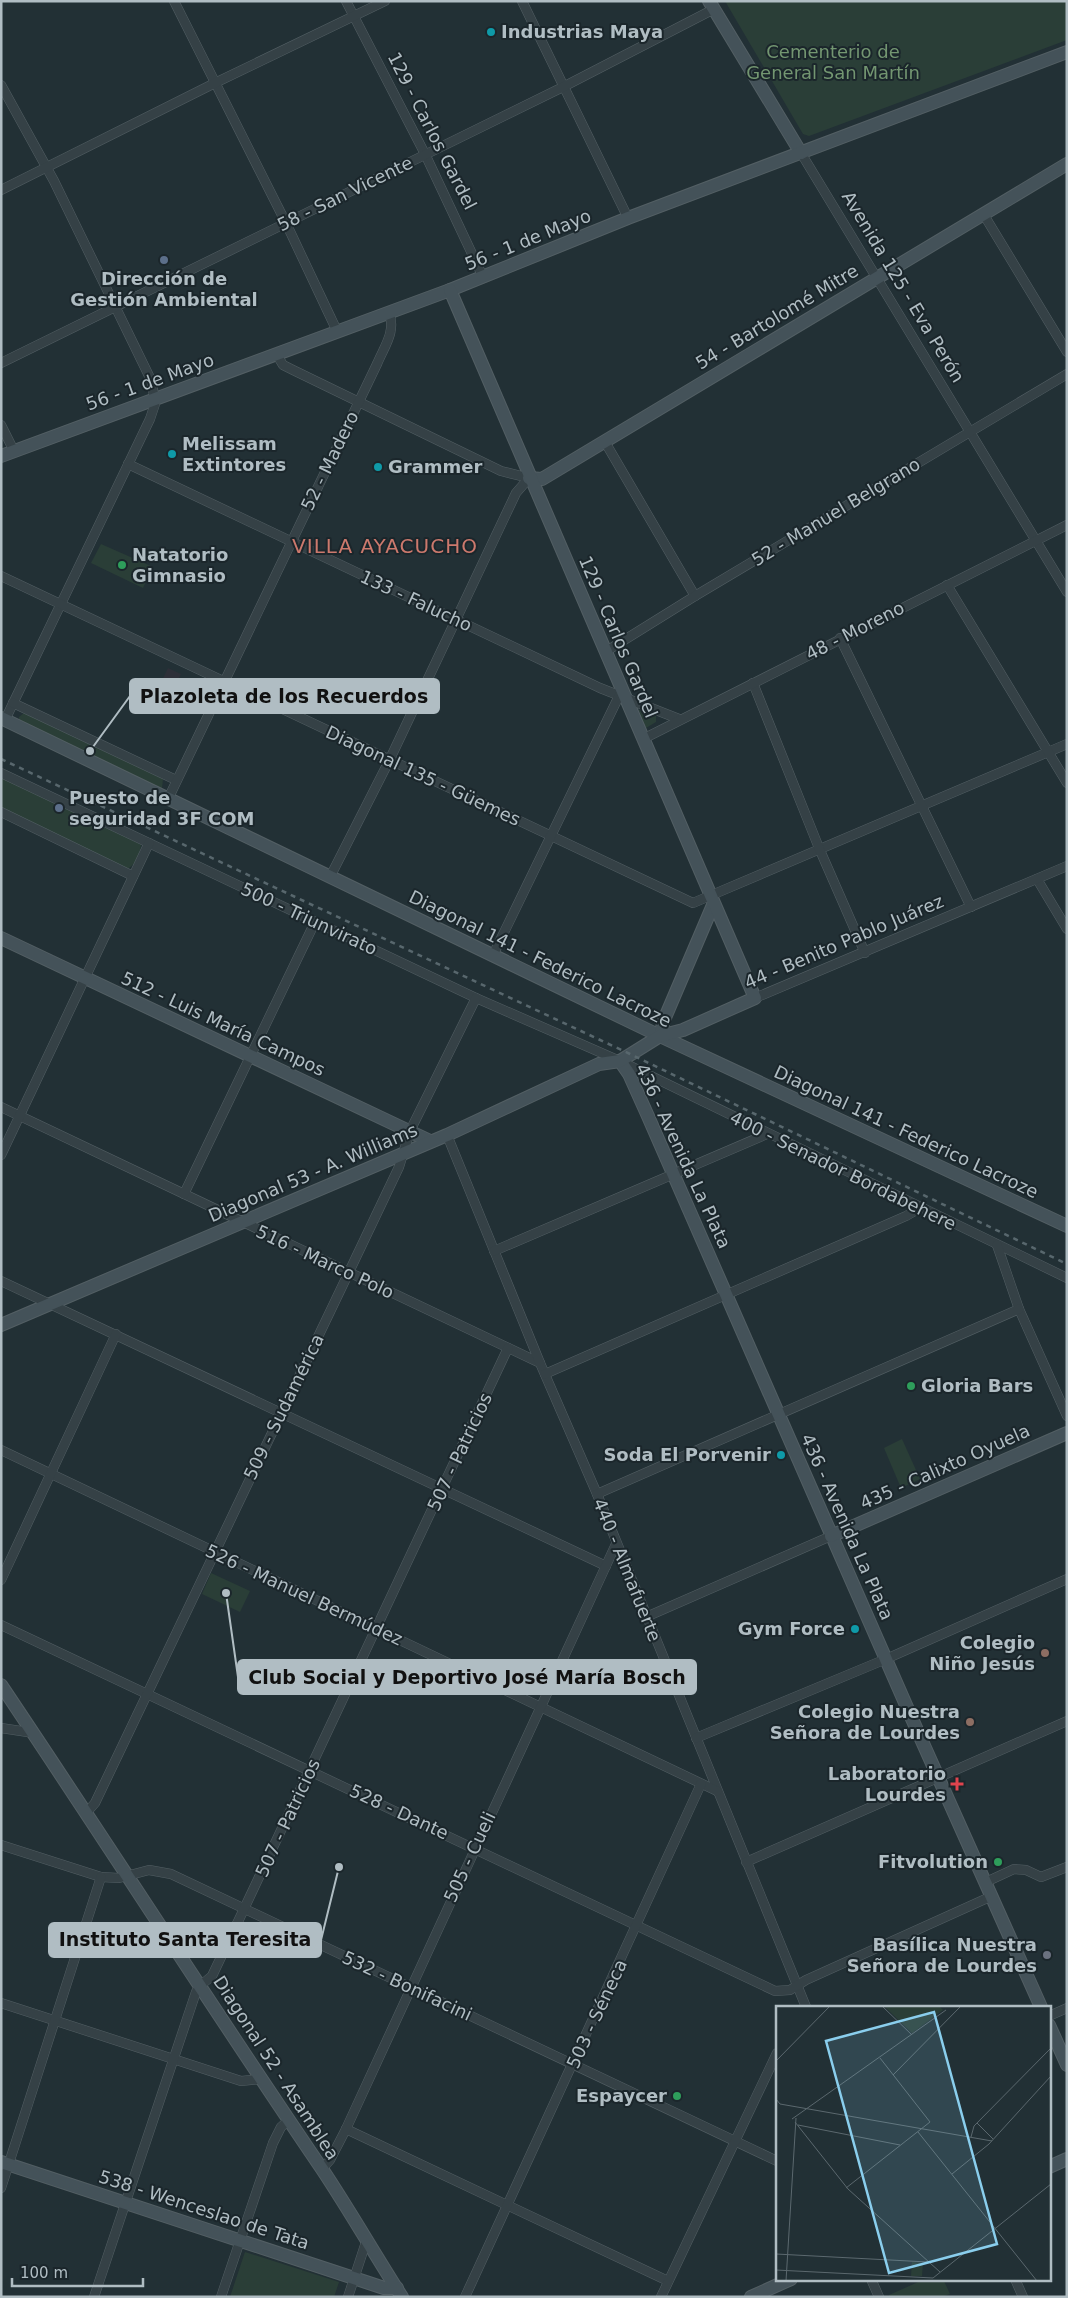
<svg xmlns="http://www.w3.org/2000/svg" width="1068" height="2298" font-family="'DejaVu Sans',sans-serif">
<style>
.medical{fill:#2d2f38}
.green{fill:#2a3e37}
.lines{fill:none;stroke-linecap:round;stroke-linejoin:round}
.street-casing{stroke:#535f64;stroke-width:10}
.secondary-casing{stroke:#535f64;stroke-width:14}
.street{stroke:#354146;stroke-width:9}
.secondary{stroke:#445259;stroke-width:12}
.rail{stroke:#58676d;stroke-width:2.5;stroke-dasharray:5 5;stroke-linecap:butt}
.culture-dot{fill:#0f9aa8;stroke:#1b262b;stroke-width:2}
.service-dot{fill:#5c6f8a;stroke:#1b262b;stroke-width:2}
.leisure-dot{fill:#2e9e5b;stroke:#1b262b;stroke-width:2}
.education-dot{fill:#8d6e63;stroke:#1b262b;stroke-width:2}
.health-dot{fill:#e0444e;stroke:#1b262b;stroke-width:2}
.worship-dot{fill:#6b7280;stroke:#1b262b;stroke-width:2}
.labels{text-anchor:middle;stroke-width:4;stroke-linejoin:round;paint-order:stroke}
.poi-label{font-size:18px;font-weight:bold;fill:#b0bdc3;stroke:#1b262b;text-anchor:end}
.park-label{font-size:18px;fill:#739671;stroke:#1b262b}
.street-label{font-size:18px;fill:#b0bdc3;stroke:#1b262b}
.quarter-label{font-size:20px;letter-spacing:1px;fill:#cc796d;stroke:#1b262b}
.inset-road{fill:none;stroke:#5b686e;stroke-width:1}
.view{fill:#8aceed;fill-opacity:0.15;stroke:#8aceed;stroke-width:2.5}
.inset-edge{fill:none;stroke:#b0bdc3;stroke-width:2.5}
.leader{fill:none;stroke:#b0bdc3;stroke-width:2}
.callout-dot{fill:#b0bdc3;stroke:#1b262b;stroke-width:2}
.callout{fill:#b0bdc3;stroke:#b0bdc3;stroke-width:2}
.callout-label{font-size:19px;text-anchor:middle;font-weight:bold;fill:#111}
</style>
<rect width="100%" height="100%" fill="#223035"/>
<path class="medical" d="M168,668L181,674L161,715L148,709Z"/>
<g class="green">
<path d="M725,1H1067V40L809,136L803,134Z"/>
<path d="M101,544L153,567L143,588L91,563Z"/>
<path d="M639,710H642L656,715V722L646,728L643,726Z"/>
<path d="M24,713L163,779L162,788L158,790L19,723V717Z"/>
<path d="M1,774L141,843C141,852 135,867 126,869L1,808Z"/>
<path d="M902,1439L920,1479L901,1488L884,1448Z"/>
<path d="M211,1573L250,1591L240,1612L202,1594Z"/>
<path d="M245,2252L339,2282L334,2297H230Z"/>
<path d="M925,2279H943L950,2294L942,2297H889V2295Z"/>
</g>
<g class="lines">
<g class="street-casing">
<g id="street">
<path d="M174,1L286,223L337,331"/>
<path d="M346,1L425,154L483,277"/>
<path d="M522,1L628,218"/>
<path d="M1,85L54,181L152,382L155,404L150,419L5,720"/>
<path d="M801,153L1067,592"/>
<path d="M1,190L217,82L385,1"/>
<path d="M984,215L1067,352"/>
<path d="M277,355L283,365L293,370L501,471L529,478"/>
<path d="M1,363L563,87L714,9"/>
<path d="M1,425L14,451"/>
<path d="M605,442L695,596"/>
<path d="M128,464L600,688L679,719"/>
<path d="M1,576L693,903L1067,744"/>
<path d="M947,585L1067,783"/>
<path d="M840,638L971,907"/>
<path d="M605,652L695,596L1067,374"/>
<path d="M753,683L819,848L865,953"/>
<path d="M13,703L176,780"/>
<path d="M643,739L1067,525"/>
<path d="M1,773L476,998L620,1061L1067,1278"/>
<path d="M169,797L377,364C385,345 396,332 389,312"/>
<path d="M1,812L133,876"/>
<path d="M330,877L389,761L516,493L529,478"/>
<path d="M1037,879L1067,929"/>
<path d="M493,955L619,696"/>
<path d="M755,998L1067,866"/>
<path d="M1,1107L540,1363"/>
<path d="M447,1135L540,1363L597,1494L806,2007"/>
<path d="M1,1155L149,843"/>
<path d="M184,1194L315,922"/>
<path d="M997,1245L1019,1309L1067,1416"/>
<path d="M494,1251L767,1134"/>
<path d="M1,1281L606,1566"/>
<path d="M545,1374L906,1216L920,1208"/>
<path d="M1,1450L717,1791"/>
<path d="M597,1494L1019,1309"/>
<path d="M1,1580L116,1334"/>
<path d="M646,1617L831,1536"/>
<path d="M1,1625L775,1991L790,1990L806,1980L992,1896"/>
<path d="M1,1728L34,1733"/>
<path d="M696,1738L886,1659L1067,1579"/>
<path d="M87,1812L95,1803L349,1272L399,1167L410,1131L476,998"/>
<path d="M1,1845L101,1877L119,1878L149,1870L171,1874L777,2161"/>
<path d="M746,1862L1067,1721"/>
<path d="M986,1882L1014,1869L1026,1870L1041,1877L1067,1867"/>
<path d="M1,2003L241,2081L261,2079"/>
<path d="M1049,2016L1067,2008"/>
<path d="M346,2129L668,2281"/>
<path d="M322,2169L330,2160L346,2129L616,1544"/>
<path d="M1,2188L101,1877"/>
<path d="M871,2279L879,2297"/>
<path d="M1015,2279L1023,2297"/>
<path d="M94,2297L196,1992L201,1985L212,1976L244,1909L508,1348"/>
<path d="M221,2297L273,2143L281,2127L288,2121"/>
<path d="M348,2297L367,2239"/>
<path d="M465,2297L701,1784"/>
<path d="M661,2297L777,2053"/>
</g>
</g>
<g class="secondary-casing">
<g id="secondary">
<path d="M709,1L801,153"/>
<path d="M1,456L450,290L628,218L1067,52"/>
<path d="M529,478L542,479L1067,164"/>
<path d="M1,718L660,1036L1067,1226"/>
<path d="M1,938L430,1141"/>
<path d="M660,1036L664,1020L713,905"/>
<path d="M620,1061L629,1074L647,1114L913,1721L1041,2007"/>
<path d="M1,1325L447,1135L599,1064L620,1061L660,1036L683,1030L755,998L450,290"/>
<path d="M831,1536L1067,1433"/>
<path d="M1,1685C109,1846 213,2009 322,2169C350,2211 375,2255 402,2297"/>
<path d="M1049,2025L1067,2065"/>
<path d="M1,2162L384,2288H397"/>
<path d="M1049,2167L1067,2159"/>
<path d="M751,2297L791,2279"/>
</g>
</g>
<use href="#street" class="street"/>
<use href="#secondary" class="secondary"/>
<path class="rail" d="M1,759L630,1054L1067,1264"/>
</g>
<g class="culture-dot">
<circle cx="491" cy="32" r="5"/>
<circle cx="172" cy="454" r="5"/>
<circle cx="378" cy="467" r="5"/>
<circle cx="781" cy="1455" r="5"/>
<circle cx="855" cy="1629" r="5"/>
</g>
<g class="service-dot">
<circle cx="164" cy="260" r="5"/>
<circle cx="59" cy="808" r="5"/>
</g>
<g class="leisure-dot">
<circle cx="122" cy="565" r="5"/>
<circle cx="911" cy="1386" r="5"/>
<circle cx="998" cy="1862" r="5"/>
<circle cx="677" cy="2096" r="5"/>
</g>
<g class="education-dot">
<circle cx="1045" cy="1653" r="5"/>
<circle cx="970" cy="1722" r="5"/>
</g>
<path class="health-dot" d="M954.5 1776.5h5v5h5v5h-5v5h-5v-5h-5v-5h5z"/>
<circle class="worship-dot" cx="1047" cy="1955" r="5"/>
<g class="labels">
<g class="poi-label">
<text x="501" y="38" text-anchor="start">Industrias Maya</text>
<text x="164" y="285" text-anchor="middle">Dirección de<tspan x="164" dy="21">Gestión Ambiental</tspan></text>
<text x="182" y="450" text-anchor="start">Melissam<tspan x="182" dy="21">Extintores</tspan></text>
<text x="388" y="473" text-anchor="start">Grammer</text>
<text x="132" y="561" text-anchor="start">Natatorio<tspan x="132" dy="21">Gimnasio</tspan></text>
<text x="69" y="804" text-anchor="start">Puesto de<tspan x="69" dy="21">seguridad 3F COM</tspan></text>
<text x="921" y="1392" text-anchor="start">Gloria Bars</text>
<text x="771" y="1461">Soda El Porvenir</text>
<text x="845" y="1635">Gym Force</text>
<text x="1035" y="1649">Colegio<tspan x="1035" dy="21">Niño Jesús</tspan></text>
<text x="960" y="1718">Colegio Nuestra<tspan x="960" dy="21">Señora de Lourdes</tspan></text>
<text x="946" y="1780">Laboratorio<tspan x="946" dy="21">Lourdes</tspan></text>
<text x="988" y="1868">Fitvolution</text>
<text x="1037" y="1951">Basílica Nuestra<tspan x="1037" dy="21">Señora de Lourdes</tspan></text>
<text x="667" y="2102">Espaycer</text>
</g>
<g class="park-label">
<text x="833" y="58">Cementerio de<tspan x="833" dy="21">General San Martín</tspan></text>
</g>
<g class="street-label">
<text transform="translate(432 131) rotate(63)" y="6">129 - Carlos Gardel</text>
<text transform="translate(345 194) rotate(-26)" y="6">58 - San Vicente</text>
<text transform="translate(528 240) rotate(-22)" y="6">56 - 1 de Mayo</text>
<text transform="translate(903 287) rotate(59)" y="6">Avenida 125 - Eva Perón</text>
<text transform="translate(777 317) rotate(-31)" y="6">54 - Bartolomé Mitre</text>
<text transform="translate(150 382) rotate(-20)" y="6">56 - 1 de Mayo</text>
<text transform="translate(330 461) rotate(-64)" y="6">52 - Madero</text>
<text transform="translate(836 512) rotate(-31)" y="6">52 - Manuel Belgrano</text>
<text transform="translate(416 601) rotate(25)" y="6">133 - Falucho</text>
<text transform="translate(855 631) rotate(-27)" y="6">48 - Moreno</text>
<text transform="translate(618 637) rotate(67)" y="6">129 - Carlos Gardel</text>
<text transform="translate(423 776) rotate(25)" y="6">Diagonal 135 - Güemes</text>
<text transform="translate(309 919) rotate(25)" y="6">500 - Triunvirato</text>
<text transform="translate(844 942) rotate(-23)" y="6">44 - Benito Pablo Juárez</text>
<text transform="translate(540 959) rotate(26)" y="6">Diagonal 141 - Federico Lacroze</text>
<text transform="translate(223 1024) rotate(25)" y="6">512 - Luis María Campos</text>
<text transform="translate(906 1132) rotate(25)" y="6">Diagonal 141 - Federico Lacroze</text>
<text transform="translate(683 1156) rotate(65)" y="6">436 - Avenida La Plata</text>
<text transform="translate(843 1171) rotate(26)" y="6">400 - Senador Bordabehere</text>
<text transform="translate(313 1173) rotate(-23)" y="6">Diagonal 53 - A. Williams</text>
<text transform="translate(325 1262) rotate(25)" y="6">516 - Marco Polo</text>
<text transform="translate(284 1407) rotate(-64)" y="6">509 - Sudamérica</text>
<text transform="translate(460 1452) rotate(-65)" y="6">507 - Patricios</text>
<text transform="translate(945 1467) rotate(-24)" y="6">435 - Calixto Oyuela</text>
<text transform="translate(847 1527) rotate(66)" y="6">436 - Avenida La Plata</text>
<text transform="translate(627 1570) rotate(68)" y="6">440 - Almafuerte</text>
<text transform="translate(304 1595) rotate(25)" y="6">526 - Manuel Bermúdez</text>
<text transform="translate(399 1812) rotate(25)" y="6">528 - Dante</text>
<text transform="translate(288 1818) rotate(-65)" y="6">507 - Patricios</text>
<text transform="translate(470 1857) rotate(-65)" y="6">505 - Cueli</text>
<text transform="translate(407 1986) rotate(25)" y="6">532 - Bonifacini</text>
<text transform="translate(597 2014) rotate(-65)" y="6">503 - Séneca</text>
<text transform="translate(276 2068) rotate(57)" y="6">Diagonal 52 - Asamblea</text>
<text transform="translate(204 2210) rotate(18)" y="6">538 - Wenceslao de Tata</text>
</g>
<g class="quarter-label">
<text x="385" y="553">VILLA AYACUCHO</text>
</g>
</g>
<g transform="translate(776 2006)">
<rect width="275" height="275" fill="#223035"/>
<path d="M108,0H163L167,4L136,27ZM136,256L147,257L146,270H135Z" fill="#2a3e37"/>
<path class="inset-road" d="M106,0L136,29M0,55L54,0M117,69L185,0M0,93L4,98L216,135M16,113L170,4M19,116L72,183L164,266M201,117L217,133M22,119L124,139M142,126L261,275M195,131L198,120L275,42M176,168L213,138L275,70M70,182L154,116L104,52M0,248L152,256M0,264L157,272L275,178M10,275L20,112"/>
<path class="view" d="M158,6L221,238L113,267L50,35Z"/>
<rect width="275" height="275" class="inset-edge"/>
</g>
<path class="leader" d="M90 751L130 696M226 1593L238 1677M339 1867L321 1940"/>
<g class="callout-dot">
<circle cx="90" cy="751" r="5"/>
<circle cx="226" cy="1593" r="5"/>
<circle cx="339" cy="1867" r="5"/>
</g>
<g class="callout">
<rect x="130" y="679" width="309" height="34" rx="5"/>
<rect x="238" y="1660" width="458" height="34" rx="5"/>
<rect x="49" y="1923" width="272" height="34" rx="5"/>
</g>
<g class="callout-label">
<text x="284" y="703">Plazoleta de los Recuerdos</text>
<text x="467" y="1684">Club Social y Deportivo José María Bosch</text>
<text x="185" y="1946">Instituto Santa Teresita</text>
</g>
<rect width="1068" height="2298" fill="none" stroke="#b0bdc3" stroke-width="5"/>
<path d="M12 2278v8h131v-8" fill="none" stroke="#b0bdc3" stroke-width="2.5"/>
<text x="20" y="2278" font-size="15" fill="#b0bdc3" stroke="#1b262b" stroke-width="4" paint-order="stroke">100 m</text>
</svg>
